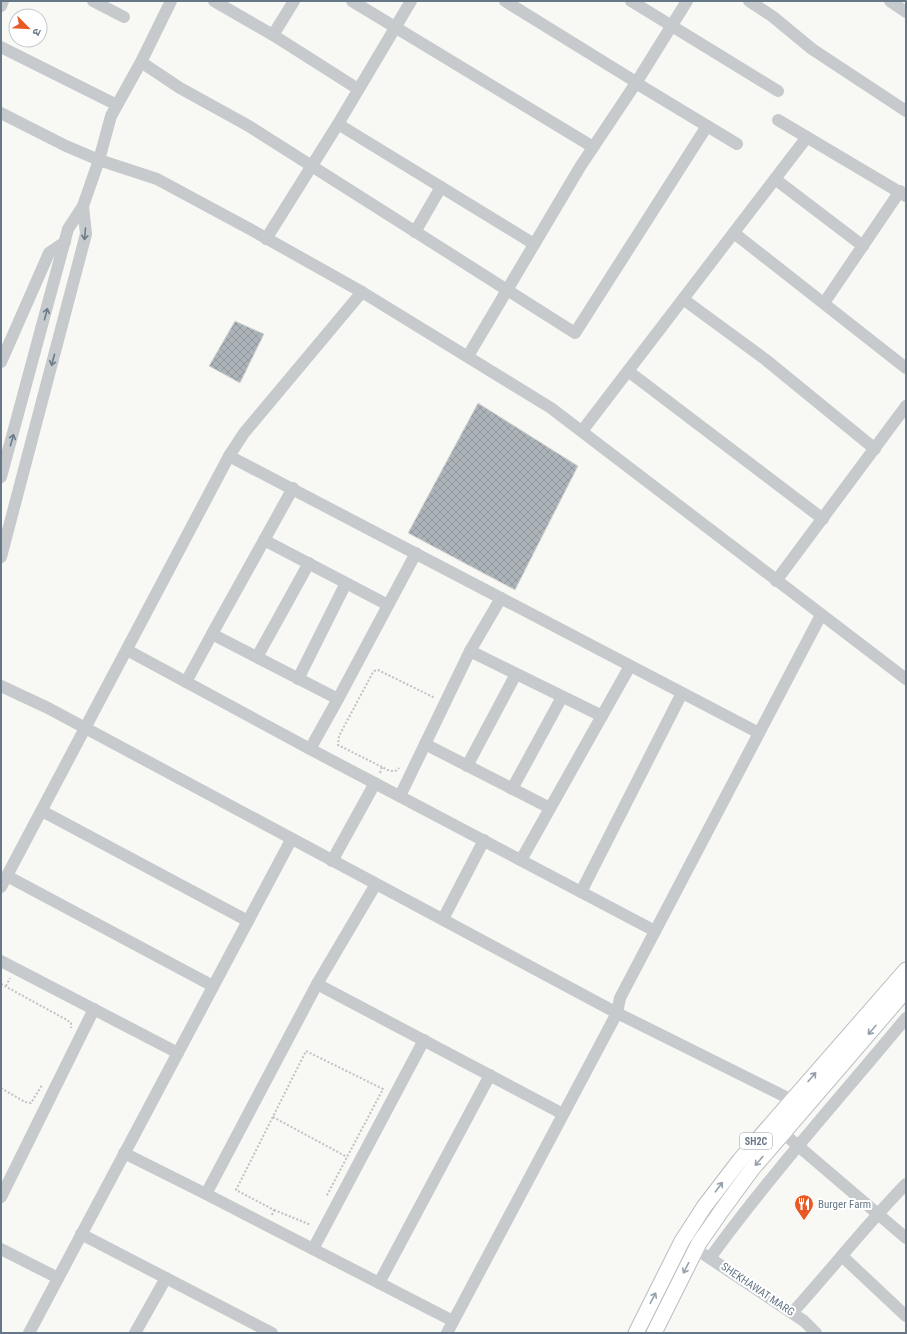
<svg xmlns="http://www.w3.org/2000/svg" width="907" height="1334" font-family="'Roboto Condensed','Noto Sans Devanagari',sans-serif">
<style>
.building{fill:url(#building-cross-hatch);stroke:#dadad7}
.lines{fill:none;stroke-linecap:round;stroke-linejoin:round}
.major-casing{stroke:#b9bdc1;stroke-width:17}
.path{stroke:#bfc2c4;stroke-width:2;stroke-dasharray:2 2;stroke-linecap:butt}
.minor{stroke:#c6cacd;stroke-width:12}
.major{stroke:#fff;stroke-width:15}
.oneway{stroke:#6b7b8a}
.oneway2{stroke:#94a0ab}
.labels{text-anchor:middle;stroke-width:4;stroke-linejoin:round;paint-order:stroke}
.shield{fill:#fff;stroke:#94a0ab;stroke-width:1}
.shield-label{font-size:10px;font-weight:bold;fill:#667787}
.poi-label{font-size:11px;fill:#667787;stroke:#fff;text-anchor:start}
.street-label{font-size:11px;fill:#667787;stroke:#fff}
</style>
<defs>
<pattern id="building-cross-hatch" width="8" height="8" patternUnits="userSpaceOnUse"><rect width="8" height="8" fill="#acb4ba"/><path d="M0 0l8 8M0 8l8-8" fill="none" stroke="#90979d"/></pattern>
</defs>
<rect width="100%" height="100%" fill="#f8f8f5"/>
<g class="building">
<path d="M235,321L264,334L240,383L209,366Z"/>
<path d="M478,403L578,466L515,590L408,533Z"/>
</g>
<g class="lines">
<g class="major-casing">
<g id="major">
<path d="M636,1333L682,1241L704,1207L740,1160L906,970"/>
<path d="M654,1333L699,1243L722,1210L752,1169L906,990"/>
</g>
</g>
<g class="path">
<path d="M382,767L338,745L339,736L372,674L374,671L378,670L435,698"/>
<path d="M380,773L382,767C388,770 394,774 399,768"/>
<path d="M1,984L67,1020L71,1023V1028"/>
<path d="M6,986L10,978"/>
<path d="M1,1088L25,1102L31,1103L42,1085"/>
<path d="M273,1117L347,1157"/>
<path d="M274,1210L311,1225"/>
<path d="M272,1215L274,1210L236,1190L306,1051L383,1089L326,1197"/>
</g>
<g class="minor">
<path d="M93,1L124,17"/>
<path d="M171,1L141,62L111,116L99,160L157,179L248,228L362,292L551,408L906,679"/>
<path d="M214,1L273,35L358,89"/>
<path d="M352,1L593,147"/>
<path d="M505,1L636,82"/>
<path d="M631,1L778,91"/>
<path d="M749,1L772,16L812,49L906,111"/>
<path d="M890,1L906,12"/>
<path d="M1,6L3,1"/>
<path d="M273,35L294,1"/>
<path d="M1,47L117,105"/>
<path d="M141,62L180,88L247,125L575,333L707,126"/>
<path d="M636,83L737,144"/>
<path d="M1,113L66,146L99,160L83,206"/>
<path d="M778,120L906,196"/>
<path d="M338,124L534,244"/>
<path d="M775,179L863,246"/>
<path d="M415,232L441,187"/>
<path d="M734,233L906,368"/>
<path d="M266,239L338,124L411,1"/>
<path d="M683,299L766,360L875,449"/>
<path d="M824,303L900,191"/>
<path d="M468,356L580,167L636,83L687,1"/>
<path d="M1,362L49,253L65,242"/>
<path d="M628,371L823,519"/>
<path d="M582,431L807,137"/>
<path d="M229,456L244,433L362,292"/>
<path d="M1,477L68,229L83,206L86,234L1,557"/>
<path d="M293,488L212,634L338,699L310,749"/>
<path d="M264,540L388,605"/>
<path d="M776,581L906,406"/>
<path d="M501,598L470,651L602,716"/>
<path d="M127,650L310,749L655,931"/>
<path d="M257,657L309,563"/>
<path d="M298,679L346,583"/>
<path d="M186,682L212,634"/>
<path d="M1,686L48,708L617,1013L792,1100"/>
<path d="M338,699L416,553"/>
<path d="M425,744L550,808"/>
<path d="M467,766L516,674"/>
<path d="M512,789L562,697"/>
<path d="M400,796L470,651"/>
<path d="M42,811L248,921"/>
<path d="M521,860L630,666"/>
<path d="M332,861L375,783"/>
<path d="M7,876L213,986"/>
<path d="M1,887L229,456L759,733"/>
<path d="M581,892L682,693"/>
<path d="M443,919L484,840"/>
<path d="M1,961L178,1053"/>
<path d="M317,984L376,884"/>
<path d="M783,1133L906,1238"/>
<path d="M124,1153L206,1194"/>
<path d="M1,1197L94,1009"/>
<path d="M81,1234L272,1333"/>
<path d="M1,1249L58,1278"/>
<path d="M313,1249L424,1040"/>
<path d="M705,1255L804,1321L816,1333"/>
<path d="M843,1257L906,1316"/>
<path d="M710,1258C771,1174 840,1098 906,1018"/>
<path d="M379,1283L490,1075"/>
<path d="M792,1313C831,1270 866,1225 906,1184"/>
<path d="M453,1321L206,1194L317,984L563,1114"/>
<path d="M29,1333L291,840"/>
<path d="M135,1333L166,1278"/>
<path d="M447,1333L617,1013L620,998L821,615"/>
</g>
<use href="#major" class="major"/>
</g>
<defs><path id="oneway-shaft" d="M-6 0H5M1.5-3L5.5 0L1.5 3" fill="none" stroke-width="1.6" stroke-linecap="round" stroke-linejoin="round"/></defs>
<g class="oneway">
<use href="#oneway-shaft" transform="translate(85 234) rotate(95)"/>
<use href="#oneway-shaft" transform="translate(46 314) rotate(-75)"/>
<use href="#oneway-shaft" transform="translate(53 360) rotate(105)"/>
<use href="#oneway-shaft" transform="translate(12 440) rotate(-74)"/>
</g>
<g class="oneway2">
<use href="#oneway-shaft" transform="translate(872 1030) rotate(131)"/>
<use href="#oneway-shaft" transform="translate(812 1077) rotate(-49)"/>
<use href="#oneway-shaft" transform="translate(759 1161) rotate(130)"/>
<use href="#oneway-shaft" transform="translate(719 1187) rotate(-53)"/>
<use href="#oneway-shaft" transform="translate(686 1268) rotate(117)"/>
<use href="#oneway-shaft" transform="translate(653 1298) rotate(-62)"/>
</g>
<defs>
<g id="restaurant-pin" transform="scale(1)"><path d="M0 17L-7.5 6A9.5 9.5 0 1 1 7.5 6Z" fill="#e75a26" stroke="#fff"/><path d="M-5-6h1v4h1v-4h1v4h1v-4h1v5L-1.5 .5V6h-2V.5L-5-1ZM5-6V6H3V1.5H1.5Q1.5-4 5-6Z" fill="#fff"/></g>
</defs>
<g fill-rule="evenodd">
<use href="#restaurant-pin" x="804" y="1204"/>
</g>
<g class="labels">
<rect class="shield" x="740" y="1133" width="32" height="16" rx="3"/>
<g class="shield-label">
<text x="756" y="1145">SH2C</text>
</g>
<g class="poi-label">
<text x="818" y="1208">Burger Farm</text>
</g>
<g class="street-label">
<text transform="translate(758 1289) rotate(34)" y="4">SHEKHAWAT MARG</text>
</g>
</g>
<rect width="907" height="1334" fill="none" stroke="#667787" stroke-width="4"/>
<g transform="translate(28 28) rotate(114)"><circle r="19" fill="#ffffff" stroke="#c2c9cf"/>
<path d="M0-3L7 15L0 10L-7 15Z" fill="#e75a26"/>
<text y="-6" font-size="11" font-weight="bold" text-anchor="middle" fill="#667787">उ</text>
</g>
</svg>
